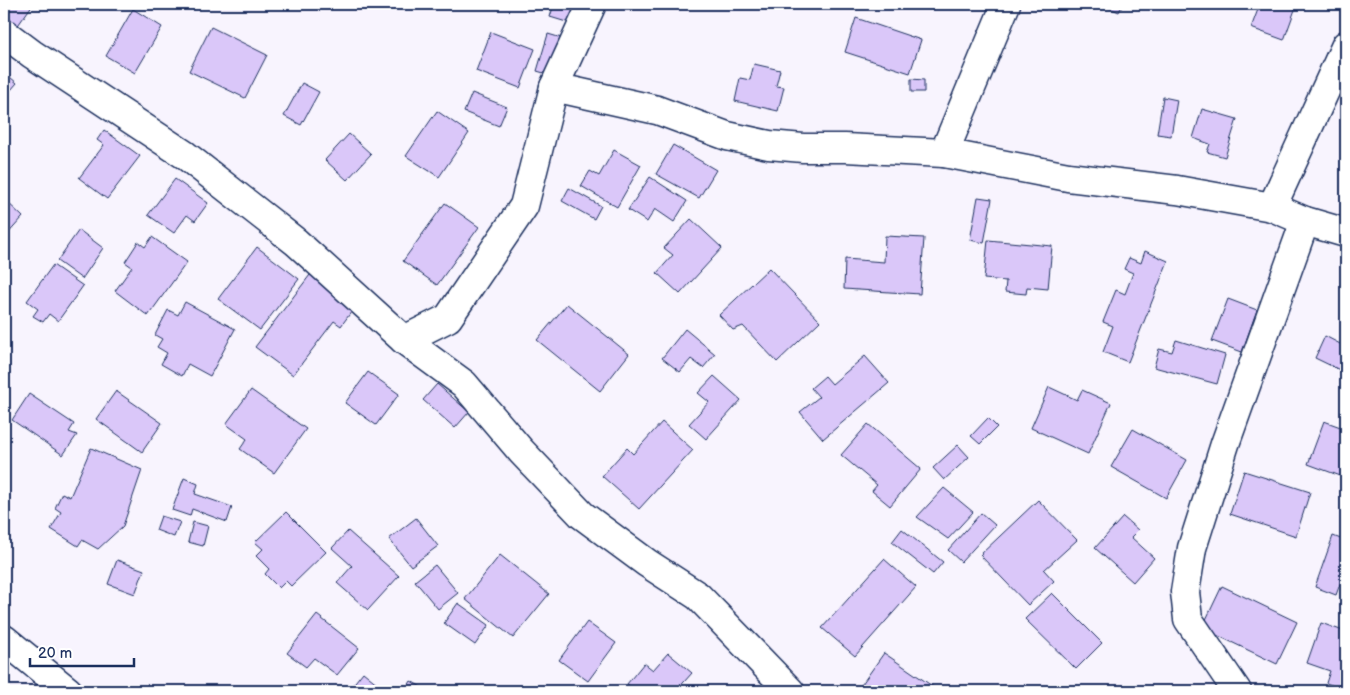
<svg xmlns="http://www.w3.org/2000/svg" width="1350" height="695" font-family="'Balsamiq Sans',sans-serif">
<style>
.building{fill:#dac7f9;stroke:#1b2f5e}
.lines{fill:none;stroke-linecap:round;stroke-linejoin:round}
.minor-casing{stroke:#1b2f5e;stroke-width:31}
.minor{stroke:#fff;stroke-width:28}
</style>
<rect width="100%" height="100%" fill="#f8f4fe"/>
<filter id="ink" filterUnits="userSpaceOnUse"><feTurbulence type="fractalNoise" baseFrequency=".02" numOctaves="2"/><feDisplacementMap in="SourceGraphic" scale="10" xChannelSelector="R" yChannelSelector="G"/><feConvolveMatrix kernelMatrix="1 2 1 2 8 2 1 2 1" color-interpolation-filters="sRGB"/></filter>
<g filter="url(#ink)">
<g class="building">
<path d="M4,4H33L14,31L4,24Z"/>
<path d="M554,4H579L573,24L550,17Z"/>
<path d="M1100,4H1123L1119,12Z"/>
<path d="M1260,4H1297L1284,40L1251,28Z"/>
<path d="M133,9L162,27L135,73L106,56Z"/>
<path d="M856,18L921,40L910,73L845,52Z"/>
<path d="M211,27L267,55L245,98L189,71Z"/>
<path d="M491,32L535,49L520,88L476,71Z"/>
<path d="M548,34L565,39L554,76L537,71Z"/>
<path d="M754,64L780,70L776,86L784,87L778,111L735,101L740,78L750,80Z"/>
<path d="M4,72L17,83L4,98Z"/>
<path d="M911,79L924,80V92H911Z"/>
<path d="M302,83L319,92L301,125L284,116Z"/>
<path d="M472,93L507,107L499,126L464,112Z"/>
<path d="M1163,97L1177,100L1171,136L1157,134Z"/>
<path d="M1202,109L1237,119L1225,157L1207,152L1210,144L1193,138Z"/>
<path d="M437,111L469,133L439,177L406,156Z"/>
<path d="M104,130L140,156L107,199L79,178L104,145L97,140Z"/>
<path d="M349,134L371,154L347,180L325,160Z"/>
<path d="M673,145L716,170L699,198L656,174Z"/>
<path d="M614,150L641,165L617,207L581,186L590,171L599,176Z"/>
<path d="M650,177L687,201L674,222L655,209L647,222L628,210Z"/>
<path d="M175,179L208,203L195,221L187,215L174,233L148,215Z"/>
<path d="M569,188L601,206L594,219L562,201Z"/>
<path d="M978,197L992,199L984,243L970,240Z"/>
<path d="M4,199L23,217L4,238Z"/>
<path d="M445,203L479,227L437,285L403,261Z"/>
<path d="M691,219L722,248L680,294L657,273L673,255L664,248Z"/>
<path d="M79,230L103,248L82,279L57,261Z"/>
<path d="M885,236L924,238L920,294L844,289L845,259L884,262Z"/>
<path d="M152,237L187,262L148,316L115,291L132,267L125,262L138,242L145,247Z"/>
<path d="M988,240L1052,246L1048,289L1027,287L1026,294L1005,292L1006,281L984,279Z"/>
<path d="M257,247L299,279L260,330L218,299Z"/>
<path d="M1145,251L1168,261L1128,362L1103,352L1113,326L1103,322L1116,290L1125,294L1133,273L1124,269L1129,258L1141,263Z"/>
<path d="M53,265L83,286L58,321L49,314L43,322L33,316L38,309L27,301Z"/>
<path d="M769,268L820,321L777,362L743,326L733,330L719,315Z"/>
<path d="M313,271L357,304L341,326L334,321L293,375L255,347Z"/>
<path d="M1228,299L1257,310L1242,352L1212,341Z"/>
<path d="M185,302L235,329L210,376L188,364L182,376L161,364L167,353L157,347L162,339L155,335L168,310L178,315Z"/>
<path d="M567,304L629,354L600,391L537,340Z"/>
<path d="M685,329L715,354L703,368L691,359L680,372L662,358Z"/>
<path d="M1325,336L1346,347V373L1315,358Z"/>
<path d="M1176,340L1225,355L1217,384L1154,367L1159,349L1172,352Z"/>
<path d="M865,356L889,383L823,439L800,412L819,397L811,388L825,376L832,384Z"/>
<path d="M368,372L399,394L376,425L345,403Z"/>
<path d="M714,376L741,400L706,439L689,424L709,402L698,393Z"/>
<path d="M437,384L469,412L455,428L423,400Z"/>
<path d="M1049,387L1077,400L1082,390L1111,403L1088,454L1031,428Z"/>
<path d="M251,390L306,429L274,473L240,449L247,439L226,424Z"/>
<path d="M116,391L162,423L142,452L96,419Z"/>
<path d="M29,394L74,424L69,432L77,435L63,455L12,420Z"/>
<path d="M988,418L997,427L980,444L971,436Z"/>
<path d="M1324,421L1346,429V478L1308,464Z"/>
<path d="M662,422L693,450L639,509L602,476L627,448L633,454Z"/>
<path d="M868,424L921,469L890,506L872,491L877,485L841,455Z"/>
<path d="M1133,429L1187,460L1166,498L1111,467Z"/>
<path d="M958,445L969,457L944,480L933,468Z"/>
<path d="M91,448L142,470L123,526L98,549L82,540L78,546L51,529L61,512L55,508L62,493L70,497Z"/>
<path d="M1244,471L1310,492L1296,536L1230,514Z"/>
<path d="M184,478L198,484L195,494L232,507L227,522L192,509L190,516L172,510Z"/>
<path d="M944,488L973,512L948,539L917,517Z"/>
<path d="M1038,500L1077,540L1044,570L1054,581L1028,605L980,555Z"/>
<path d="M286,512L326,552L291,586L286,581L279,588L265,574L269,569L256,556L263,549L255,542Z"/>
<path d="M981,513L995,525L961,562L948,550Z"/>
<path d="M161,516L180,522L174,537L156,530Z"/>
<path d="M1123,517L1138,530L1131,537L1154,558L1133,582L1095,548Z"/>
<path d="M416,518L438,546L411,566L389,539Z"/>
<path d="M193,522L208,526L203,546L188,542Z"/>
<path d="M902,529L943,562L933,574L892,542Z"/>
<path d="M348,531L399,576L368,610L337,583L352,566L332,548Z"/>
<path d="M1333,536L1346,541V568L1336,595L1315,587Z"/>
<path d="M500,555L549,594L513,638L465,599Z"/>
<path d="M884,559L916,587L855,656L822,628Z"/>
<path d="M117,560L144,570L135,594L108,584Z"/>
<path d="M435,565L458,593L438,609L415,581Z"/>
<path d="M1222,586L1297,622L1277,664L1202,628Z"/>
<path d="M1052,593L1102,643L1076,669L1025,619Z"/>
<path d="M458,603L489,625L475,645L444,623Z"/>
<path d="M317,615L359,648L337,675L314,658L306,667L287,653Z"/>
<path d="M587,622L616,643L588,681L559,660Z"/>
<path d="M1321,623L1346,632V690L1326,683L1330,671L1307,663Z"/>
<path d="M668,653L692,673L676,691H634L635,690L627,684L644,663L653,670Z"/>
<path d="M884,653L938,690L937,691H857Z"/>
<path d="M363,672L384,689L382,691H348Z"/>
<path d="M411,681L428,691H405Z"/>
</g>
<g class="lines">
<g class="minor-casing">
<g id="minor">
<path d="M592,4L554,87L657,110L727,136L769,145L803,148H845L944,153L1068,177L1177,190L1272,207L1305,221L1346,233"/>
<path d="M4,33L32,54L185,155L296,242L404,340"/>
<path d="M554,87L524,206L448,318L404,340L464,384L521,451L582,515L647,563L698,596L790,691"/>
<path d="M944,153L1006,4"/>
<path d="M1272,207L1346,45"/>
<path d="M4,639L68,691"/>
<path d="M1237,691L1188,619L1185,592L1192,548L1225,444L1305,221"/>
</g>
</g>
<use href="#minor" class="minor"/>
</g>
</g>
<rect width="1350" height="695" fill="none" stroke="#fff" stroke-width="20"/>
<rect x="10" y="10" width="1330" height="675" fill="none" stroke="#1b2f5e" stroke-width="2" filter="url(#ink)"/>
<path d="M30 658v8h104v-8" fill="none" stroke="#1b2f5e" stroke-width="2.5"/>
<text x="38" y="658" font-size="15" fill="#1b2f5e" stroke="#ffffff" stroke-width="4" paint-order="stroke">20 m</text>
</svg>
